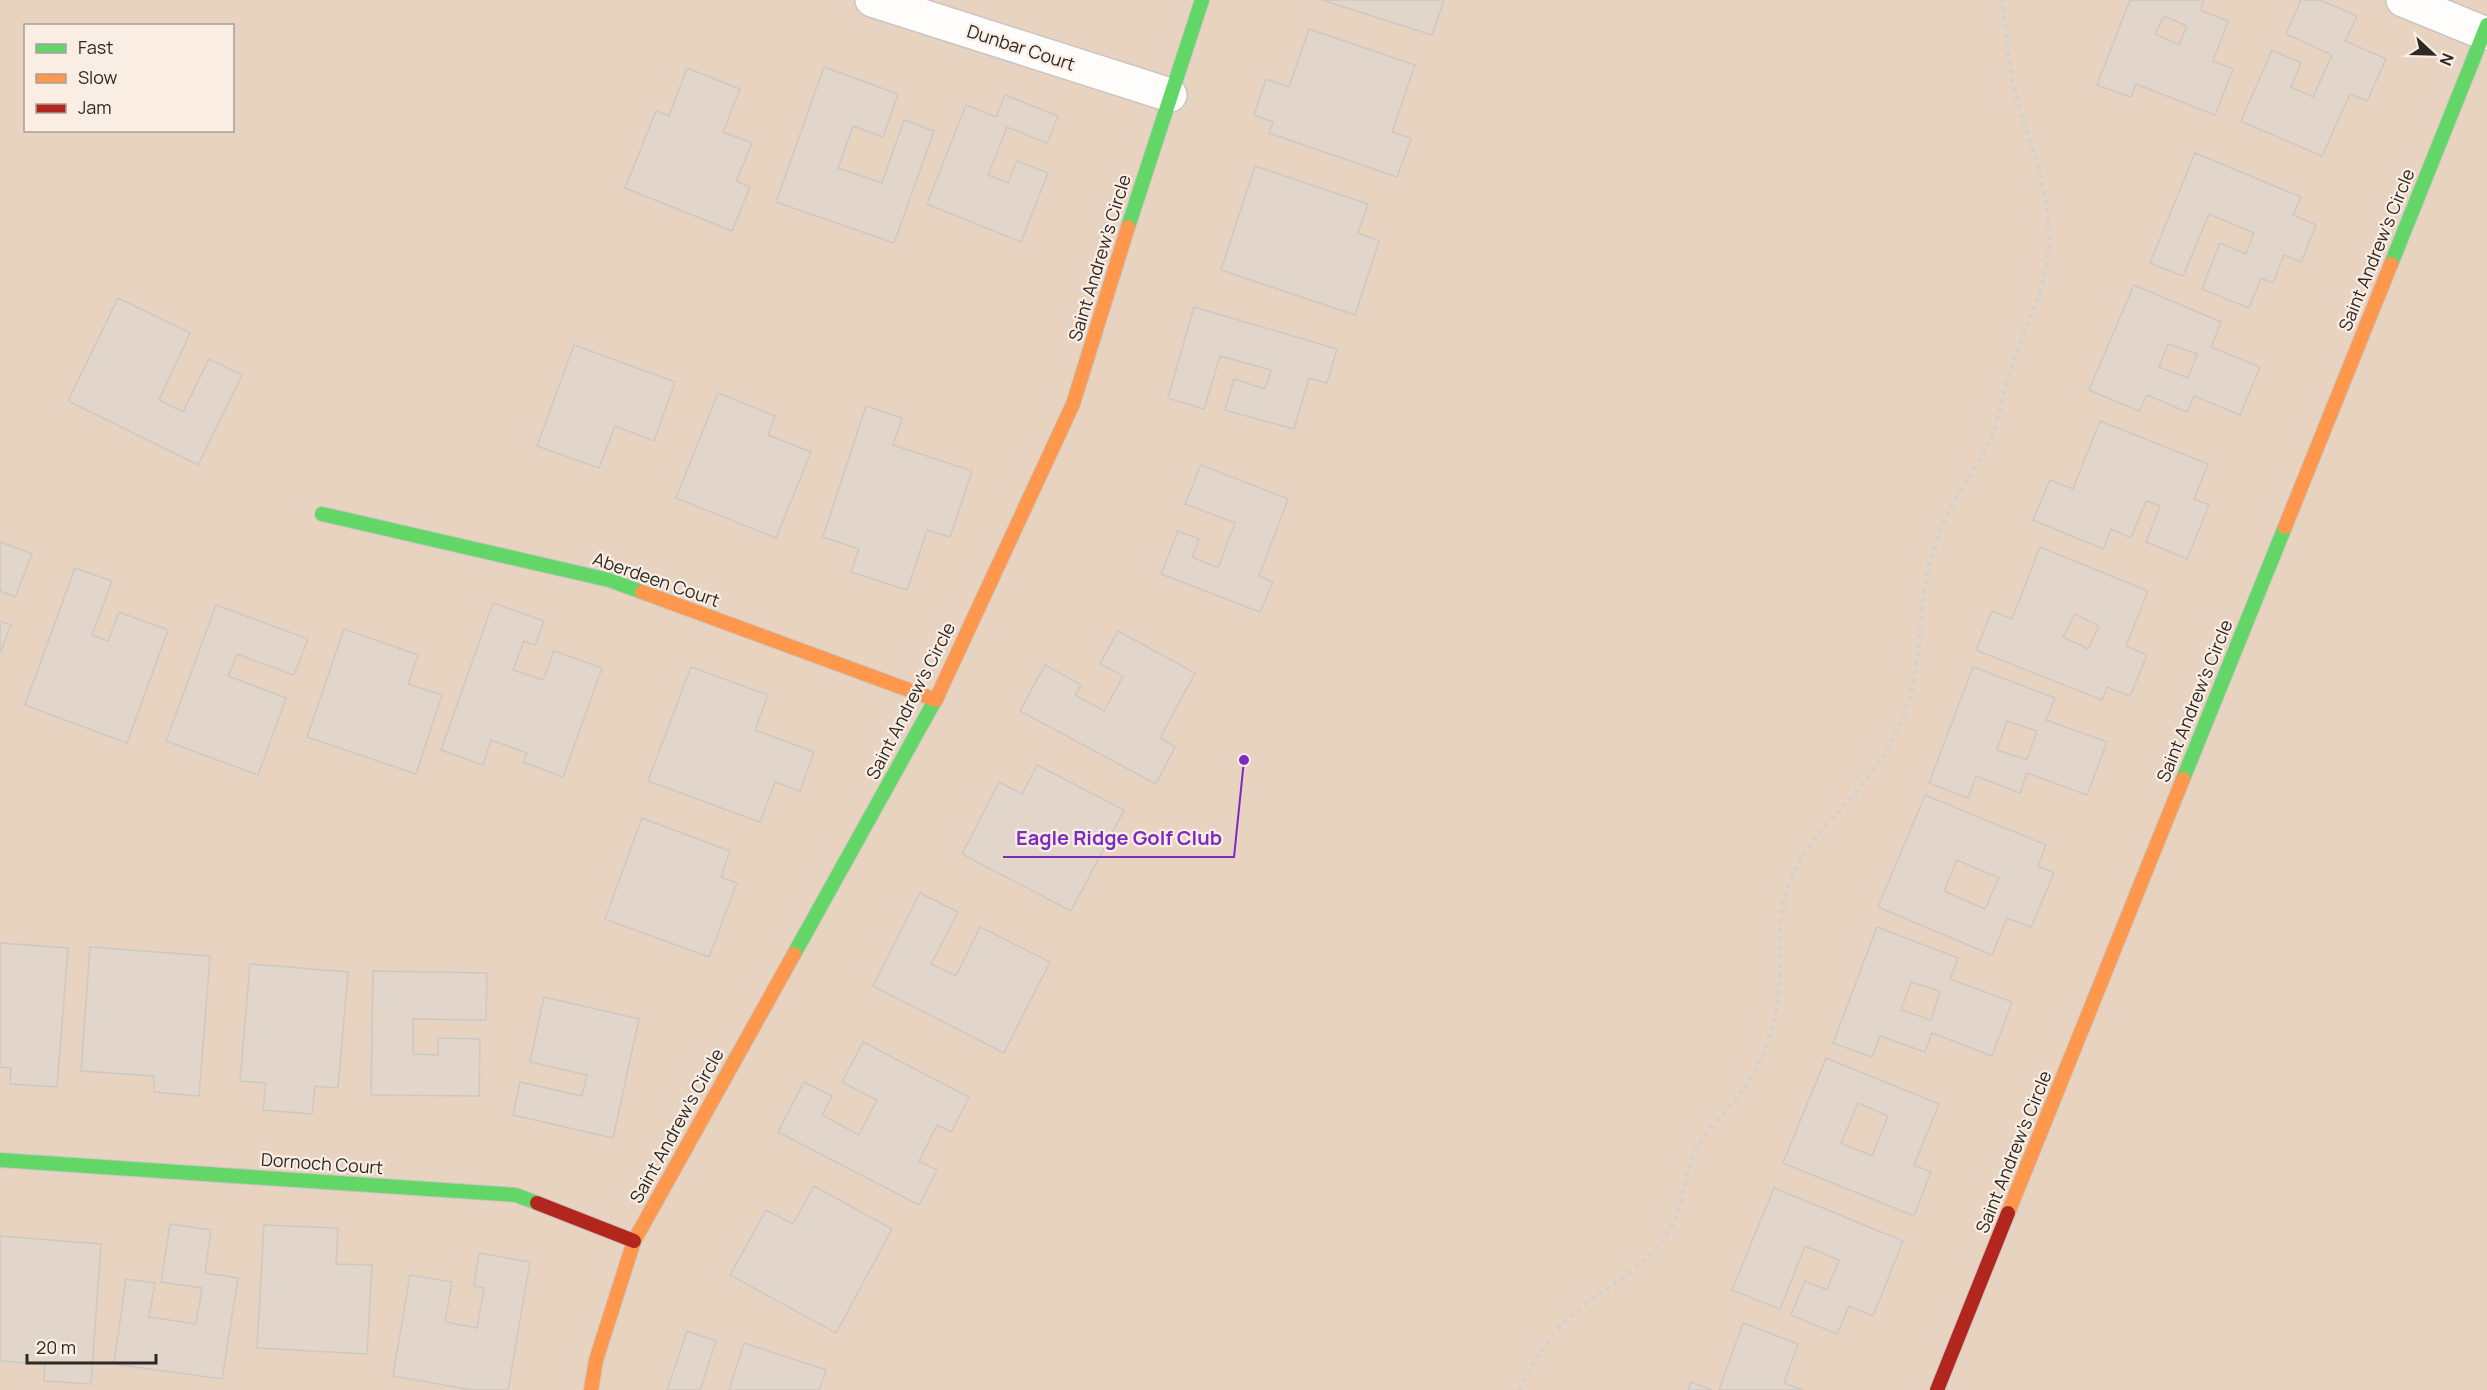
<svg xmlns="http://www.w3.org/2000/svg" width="2487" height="1390" font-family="Manrope,sans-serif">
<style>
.green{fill:#e7d3c0;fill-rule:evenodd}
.building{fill:#e2d6ca;stroke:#cdc8c4;stroke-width:1.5;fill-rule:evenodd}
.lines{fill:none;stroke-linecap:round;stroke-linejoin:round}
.street-casing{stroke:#cac5c0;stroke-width:36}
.fast-casing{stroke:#cac5c0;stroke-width:16}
.slow-casing{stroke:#cac5c0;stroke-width:16}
.jam-casing{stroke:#cac5c0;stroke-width:16}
.path{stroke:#d3d0ce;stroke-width:4;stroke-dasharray:4.5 4.5;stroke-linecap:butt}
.street{stroke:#fefdfc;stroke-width:33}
.fast{stroke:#63d668;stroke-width:14}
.slow{stroke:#ff974d;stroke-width:14}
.jam{stroke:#b3261e;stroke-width:14}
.labels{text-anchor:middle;stroke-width:4.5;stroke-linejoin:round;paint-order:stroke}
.street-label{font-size:18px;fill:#2e2925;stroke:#faeee4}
.leader{fill:none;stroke:#7b2cbf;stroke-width:2}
.callout-dot{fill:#7b2cbf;stroke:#faeee4;stroke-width:2}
.callout-label{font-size:20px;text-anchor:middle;font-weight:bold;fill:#7b2cbf;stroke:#faeee4;stroke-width:4.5;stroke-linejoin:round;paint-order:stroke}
</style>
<rect width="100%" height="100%" fill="#f5efe9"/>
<path class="green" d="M0,0H2487V1390H0ZM26,26H232V130H26Z"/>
<g class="building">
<path d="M1322,0H1444L1432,35Z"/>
<path d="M2130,0H2204L2200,10L2228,21L2213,61L2233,69L2215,115L2136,84L2131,97L2097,85ZM2164,16L2187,26L2179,45L2155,34Z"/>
<path d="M2301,0H2320L2357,16L2345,41L2386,59L2367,101L2350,94L2322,156L2241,121L2272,50L2301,63L2291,87L2313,97L2332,55L2286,34Z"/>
<path d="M1309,29L1415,65L1392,132L1411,138L1397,177L1269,133L1273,122L1254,115L1266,79L1289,87Z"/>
<path d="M824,67L898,94L883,137L853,126L838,168L882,183L904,120L934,131L894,243L776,202Z"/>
<path d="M687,68L740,89L723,132L752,143L736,181L750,187L732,231L625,188L656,111L669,116Z"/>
<path d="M1005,95L1058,116L1047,143L1007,127L988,175L1008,183L1017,161L1048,173L1021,242L927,204L966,105L996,117Z"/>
<path d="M2195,153L2301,197L2293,215L2316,225L2301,262L2284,255L2273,283L2261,278L2249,308L2202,289L2220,243L2246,254L2254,233L2209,214L2183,276L2150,263Z"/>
<path d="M1255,166L1368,204L1358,233L1379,241L1355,315L1221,270Z"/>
<path d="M2134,285L2221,322L2211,347L2260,367L2240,415L2194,396L2187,412L2147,395L2139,411L2089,390ZM2168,344L2197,354L2188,378L2159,367Z"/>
<path d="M118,298L190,333L159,400L183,412L209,359L242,375L198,465L68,401Z"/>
<path d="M1194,307L1337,349L1327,383L1309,378L1294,429L1225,410L1234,379L1265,389L1271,370L1220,356L1204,409L1168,398Z"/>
<path d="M574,345L675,382L654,441L615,426L599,468L537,446Z"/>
<path d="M718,393L775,416L768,435L811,452L776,538L676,498Z"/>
<path d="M866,406L902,418L893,445L972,471L950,537L927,530L907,590L851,572L859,549L823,537Z"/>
<path d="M2100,421L2208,464L2194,499L2209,505L2187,559L2146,542L2160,506L2146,501L2131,538L2111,529L2103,549L2033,520L2050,480L2073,489Z"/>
<path d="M1201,465L1288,499L1259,576L1273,582L1260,612L1161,574L1178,531L1199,539L1192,557L1218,568L1235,523L1185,504Z"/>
<path d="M0,542L32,554L15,597L0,591Z"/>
<path d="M2040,547L2148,591L2126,646L2147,655L2130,696L2107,687L2102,700L1976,650L1992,611L2012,619ZM2075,614L2099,626L2088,649L2063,637Z"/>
<path d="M75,568L112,581L92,635L108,641L119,612L168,630L127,743L25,705Z"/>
<path d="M493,603L544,621L535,645L524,641L513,670L543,680L554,651L602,668L563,777L523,762L527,753L491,740L483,765L441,750Z"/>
<path d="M216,605L308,639L294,675L237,654L228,676L286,698L258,775L166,741Z"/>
<path d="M0,621L11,625L0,653Z"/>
<path d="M344,629L418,655L408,684L442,695L416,774L307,737Z"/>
<path d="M1118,631L1195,673L1160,738L1175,747L1156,784L1020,711L1045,665L1081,685L1075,695L1104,711L1123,676L1100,664Z"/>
<path d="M691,667L768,695L755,730L814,752L800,791L775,782L760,822L648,781Z"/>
<path d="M1973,667L2055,698L2046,720L2107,742L2087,795L2027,773L2020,793L1976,776L1968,798L1929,783ZM2007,721L2037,731L2027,760L1997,750Z"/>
<path d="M1037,765L1124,810L1071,911L962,854L999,782L1022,794Z"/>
<path d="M1925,795L2046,845L2038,866L2054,873L2031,927L2007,918L1992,955L1878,907ZM1957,860L1999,878L1985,909L1944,891Z"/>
<path d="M642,818L730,851L721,877L737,883L709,957L605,919Z"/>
<path d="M920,893L958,912L931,964L956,976L980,927L1050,962L1004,1053L873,986Z"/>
<path d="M1877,927L1958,958L1950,979L2012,1002L1992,1056L1932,1033L1925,1052L1880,1036L1872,1057L1833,1043ZM1911,982L1940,991L1931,1020L1901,1010Z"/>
<path d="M0,943L68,948L57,1087L10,1084L11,1068L0,1067Z"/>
<path d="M90,947L210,956L199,1096L154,1092V1076L81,1071Z"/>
<path d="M250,964L348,972L338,1088L315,1086L312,1114L263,1110L266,1083L240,1081Z"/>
<path d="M373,971L487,973L486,1020L413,1019V1054L438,1055V1038L480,1039L479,1096L371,1095Z"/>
<path d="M544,997L639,1019L613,1138L513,1115L520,1082L582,1096L587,1075L530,1062Z"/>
<path d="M863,1042L969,1097L951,1132L937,1125L919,1161L937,1170L919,1205L778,1132L804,1082L832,1096L822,1115L859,1135L877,1100L842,1082Z"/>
<path d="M1826,1058L1939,1104L1914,1165L1931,1172L1914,1216L1783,1163ZM1858,1103L1888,1116L1872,1156L1841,1143Z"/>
<path d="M814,1186L892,1229L836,1333L730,1275L766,1210L793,1224Z"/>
<path d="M1774,1188L1903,1241L1873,1316L1849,1306L1837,1334L1791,1315L1805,1281L1827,1290L1839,1260L1805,1246L1780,1309L1732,1290Z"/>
<path d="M170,1224L211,1230L205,1273L238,1278L222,1379L114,1364L126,1279L155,1283L149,1317L196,1324L202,1288L161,1282Z"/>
<path d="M264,1225L338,1228L336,1264L372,1265L367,1354L257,1348Z"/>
<path d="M0,1236L101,1244L91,1384L44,1381L45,1364L0,1361Z"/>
<path d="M479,1253L530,1262L508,1390H472L393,1376L410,1275L452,1282L445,1322L477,1328L484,1288L474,1286Z"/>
<path d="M1743,1323L1798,1344L1784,1383L1803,1390H1719Z"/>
<path d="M687,1331L716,1341L700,1390H667Z"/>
<path d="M744,1343L826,1370L819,1390H729Z"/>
<path d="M1691,1382L1712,1390H1688Z"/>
</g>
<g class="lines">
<g class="street-casing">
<g id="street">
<path d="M872,0L1170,95"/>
<path d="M2403,0L2484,33"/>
</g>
</g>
<g class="fast-casing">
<g id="fast">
<path d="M1128,227L1202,0"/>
<path d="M2391,264L2487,25"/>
<path d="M322,514L609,580L642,592"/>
<path d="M2183,779L2285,527"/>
<path d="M794,954L938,695"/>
<path d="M0,1160L516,1195L537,1203"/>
</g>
</g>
<g class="slow-casing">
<g id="slow">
<path d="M2285,527L2391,264"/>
<path d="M642,592L936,700"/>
<path d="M938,695L1073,404L1128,227"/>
<path d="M2008,1213L2183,779"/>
<path d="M591,1390L596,1360L634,1241L794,954"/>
</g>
</g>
<g class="jam-casing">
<g id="jam">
<path d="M537,1203L634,1241"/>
<path d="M1937,1390L2008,1213"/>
</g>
</g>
<path class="path" d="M1519,1390C1534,1362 1549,1335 1573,1314C1608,1283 1646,1271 1671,1227C1685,1202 1684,1171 1698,1146C1709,1128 1724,1114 1737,1098C1755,1074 1767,1050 1774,1021C1785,978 1773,932 1787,890C1805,837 1842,813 1873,771C1884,756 1893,740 1900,723C1925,670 1915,611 1932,556C1938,536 1945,516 1956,498C1966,480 1979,464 1988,445C2000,418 2003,390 2013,363C2027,320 2050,283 2049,236C2048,186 2028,140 2015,92C2007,62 2007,31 2002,0"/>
<use href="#street" class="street"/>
<use href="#fast" class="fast"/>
<use href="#slow" class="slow"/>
<use href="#jam" class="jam"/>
</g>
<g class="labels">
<g class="street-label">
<text transform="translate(1021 48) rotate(18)" y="6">Dunbar Court</text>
<text transform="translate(2377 250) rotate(-68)" y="6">Saint Andrew's Circle</text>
<text transform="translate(1100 258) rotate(-73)" y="6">Saint Andrew's Circle</text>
<text transform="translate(656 580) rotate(19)" y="6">Aberdeen Court</text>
<text transform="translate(911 701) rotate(-63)" y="6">Saint Andrew's Circle</text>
<text transform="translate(2195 701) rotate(-68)" y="6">Saint Andrew's Circle</text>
<text transform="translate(677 1126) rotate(-61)" y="6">Saint Andrew's Circle</text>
<text transform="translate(2014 1152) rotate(-68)" y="6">Saint Andrew's Circle</text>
<text transform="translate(322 1164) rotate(4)" y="6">Dornoch Court</text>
</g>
</g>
<path class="leader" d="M1244 760L1234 857H1003"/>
<circle class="callout-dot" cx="1244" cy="760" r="6"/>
<g class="callout-label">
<text x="1119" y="845">Eagle Ridge Golf Club</text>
</g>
<rect x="24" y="24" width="210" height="108" fill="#faeee4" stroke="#a89f98" stroke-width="1.5"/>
<rect x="36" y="44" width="30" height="9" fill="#63d668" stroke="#a89f98" stroke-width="1.5"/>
<text x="78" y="54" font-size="18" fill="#2e2925">Fast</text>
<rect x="36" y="74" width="30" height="9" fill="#ff974d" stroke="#a89f98" stroke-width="1.5"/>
<text x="78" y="84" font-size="18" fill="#2e2925">Slow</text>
<rect x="36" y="104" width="30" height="9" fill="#b3261e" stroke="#a89f98" stroke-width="1.5"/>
<text x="78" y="114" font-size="18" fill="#2e2925">Jam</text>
<g transform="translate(2433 54) rotate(112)" stroke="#faeee4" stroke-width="4.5" paint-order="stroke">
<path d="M0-4.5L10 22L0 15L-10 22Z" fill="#2e2925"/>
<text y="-9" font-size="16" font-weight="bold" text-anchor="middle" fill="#2e2925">N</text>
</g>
<path d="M27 1354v9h129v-9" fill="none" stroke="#2e2925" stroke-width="3"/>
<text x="36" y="1354" font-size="18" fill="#2e2925" stroke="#faeee4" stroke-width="4.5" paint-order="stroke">20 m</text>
</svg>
